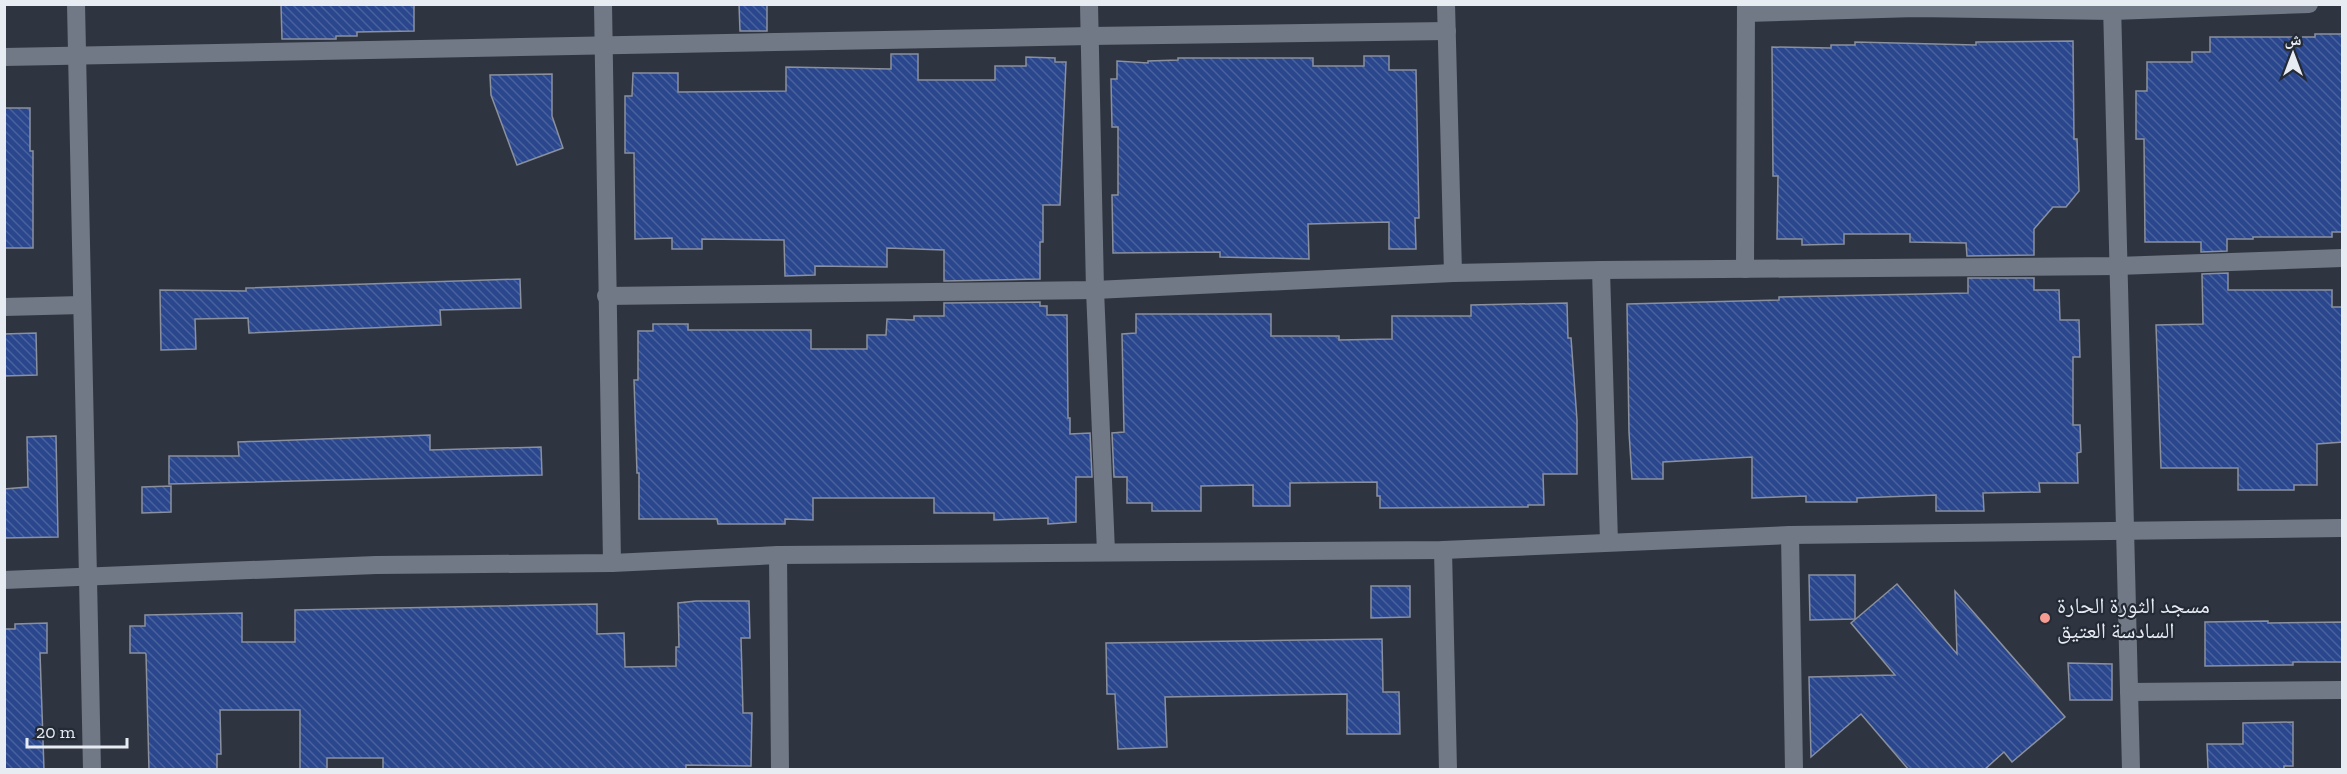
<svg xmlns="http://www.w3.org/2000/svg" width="2347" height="774" font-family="'Zilla Slab','Noto Naskh Arabic',serif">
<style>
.building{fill:url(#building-back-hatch);stroke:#8a909e;stroke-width:1.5}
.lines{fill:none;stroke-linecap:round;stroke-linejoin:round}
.minor{stroke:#727986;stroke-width:18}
.poi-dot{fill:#f59c93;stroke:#252b36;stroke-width:2}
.labels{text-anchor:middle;stroke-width:4.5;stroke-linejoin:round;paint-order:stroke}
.poi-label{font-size:22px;fill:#e7ebf2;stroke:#252b36;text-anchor:start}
</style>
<defs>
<pattern id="building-back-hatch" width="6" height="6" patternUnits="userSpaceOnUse" patternTransform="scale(1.5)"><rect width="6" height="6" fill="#2a468c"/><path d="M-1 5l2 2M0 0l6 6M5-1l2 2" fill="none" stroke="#49619d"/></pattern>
</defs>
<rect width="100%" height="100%" fill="#2f3540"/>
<g class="building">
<path d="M281,4H414V31L357,32V36H336V39H282Z"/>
<path d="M739,4H767V31H740Z"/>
<path d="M2315,34H2343V232H2332V237H2253V239H2227V251L2201,252V242H2145L2144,139H2136V91H2147V62H2192V52H2210V37H2315Z"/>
<path d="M2073,41L2074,139H2077L2079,191L2066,207H2053L2034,229V255L1967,256L1966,243L1910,242V234H1844V244L1802,245V239H1777L1778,176H1773L1772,47L1831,48V45H1855V42L1976,45V42Z"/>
<path d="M891,54H918V80H995V66H1026V57L1055,58V62H1066L1060,205H1043V242H1040V279L944,281V250L887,248V267L815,266V275L785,276L784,240L702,239V249H672V238L635,239L634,153H625V96H632L633,73H678V92L786,91V67L891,69Z"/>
<path d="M1364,56H1389V70H1416L1419,218H1415L1416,249H1389V222L1308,224L1309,259L1220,257V252L1113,253L1112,195H1118V127H1112L1111,79H1117V61L1148,63V61L1178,60V58H1313V66H1364Z"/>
<path d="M552,74V116L563,148L517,165L491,95L490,75Z"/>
<path d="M4,108H30V151H33V248H4Z"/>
<path d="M2228,273V290H2332V307H2343V442L2317,444V485H2294V490H2238V468H2161L2156,325L2203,324L2202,274Z"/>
<path d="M1968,278H2034V290H2059L2060,320H2079L2080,357H2073V425H2080L2081,452L2077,453L2078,483H2039L2040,492L1983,493L1984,511H1936V495L1857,498V502H1806V496L1752,498V457L1663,462V479H1632L1629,432L1627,304L1779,300V297L1968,293Z"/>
<path d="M520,279L521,308L440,310L441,325L249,333L248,318L195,319L196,349L161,350L160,290L246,291V288Z"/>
<path d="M1040,302V306H1047V315H1067L1068,418H1070V434L1090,433L1092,477H1076V522L1048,524V518L994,520V513H934V498H813V520L785,519V524H718L717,519H639V473H637L634,380H638V331H653V324H688V330H811V349H867V335H886L887,319L914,320V316H944V303Z"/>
<path d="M1567,303L1568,338H1571L1577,420V474H1543L1544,505H1528V507L1380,508V496H1377V482L1290,483V506H1253V485L1201,486V511H1152V503H1127V477H1114L1112,433L1124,432L1122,334L1136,333V314H1271V336H1339V340L1392,339V316H1471V305Z"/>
<path d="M36,333L37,375L4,376V334Z"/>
<path d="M430,435V450L541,447L542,475L169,484V456H239L238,442Z"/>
<path d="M56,436L58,537L4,538V489L28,487L27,437Z"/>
<path d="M171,486V512L142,513V487Z"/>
<path d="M1809,575H1855V619L1810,620Z"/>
<path d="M1897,584L1957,654L1955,591L2065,717L2012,762L2004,752L1984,770H1909L1861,714L1811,757L1809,677L1895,675L1851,623Z"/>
<path d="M1371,586H1410V617L1371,618Z"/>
<path d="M696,601H749L750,638H741L743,713H752L751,766L686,765V770H383V758H327V770H300V710H220L221,754H217V770H149L146,654L145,653H130V626H145V615L242,613V642H295V610L597,604V634L624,633L625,667L676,666V647H679L678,603Z"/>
<path d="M2268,621V623L2343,622V662H2293V665L2205,666V622Z"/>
<path d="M47,623V653H40L44,770H4V629H15V624Z"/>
<path d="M1382,639L1383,692H1399L1400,734H1347V694L1165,697L1167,747L1118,749L1115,694H1107L1106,643Z"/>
<path d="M2068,663L2112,664V700H2070Z"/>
<path d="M2293,722V766H2284V770H2208L2207,744H2243V723Z"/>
</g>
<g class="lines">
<g class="minor">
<path d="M76,4L92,770"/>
<path d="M603,4L612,563"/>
<path d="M1089,4L1095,290L1106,552"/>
<path d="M1446,4L1453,273"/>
<path d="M2112,4L2131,770"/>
<path d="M1746,13L1916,8L2112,11L2309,4"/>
<path d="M4,57L1090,36L1447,31"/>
<path d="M1745,269L1746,4"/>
<path d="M1601,270L1609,542"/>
<path d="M606,296L1095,290L1453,273L1601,270L2117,266L2342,258"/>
<path d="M4,307L82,305"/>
<path d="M1790,535L1794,770"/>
<path d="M1443,550L1448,770"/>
<path d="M778,555L780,770"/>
<path d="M4,580L376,565L612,563L778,555L1443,550L1790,535L2342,528"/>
<path d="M2129,692L2342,690"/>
</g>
</g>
<circle class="poi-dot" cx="2045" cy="618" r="6"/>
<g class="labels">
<g class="poi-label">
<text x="2057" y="613">مسجد الثورة الحارة<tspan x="2057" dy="25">السادسة العتيق</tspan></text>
</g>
</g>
<rect width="2347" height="774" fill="none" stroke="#e7ebf2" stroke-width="12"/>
<g transform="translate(2293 54)" stroke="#252b36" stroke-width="4.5" paint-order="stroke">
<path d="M0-4.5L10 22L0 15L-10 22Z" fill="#e7ebf2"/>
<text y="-9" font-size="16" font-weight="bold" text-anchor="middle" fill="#e7ebf2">ش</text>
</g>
<path d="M27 738v9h100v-9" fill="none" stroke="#e7ebf2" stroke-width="3"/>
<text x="36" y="738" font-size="18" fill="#e7ebf2" stroke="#252b36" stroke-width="4.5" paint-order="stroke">20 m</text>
</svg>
